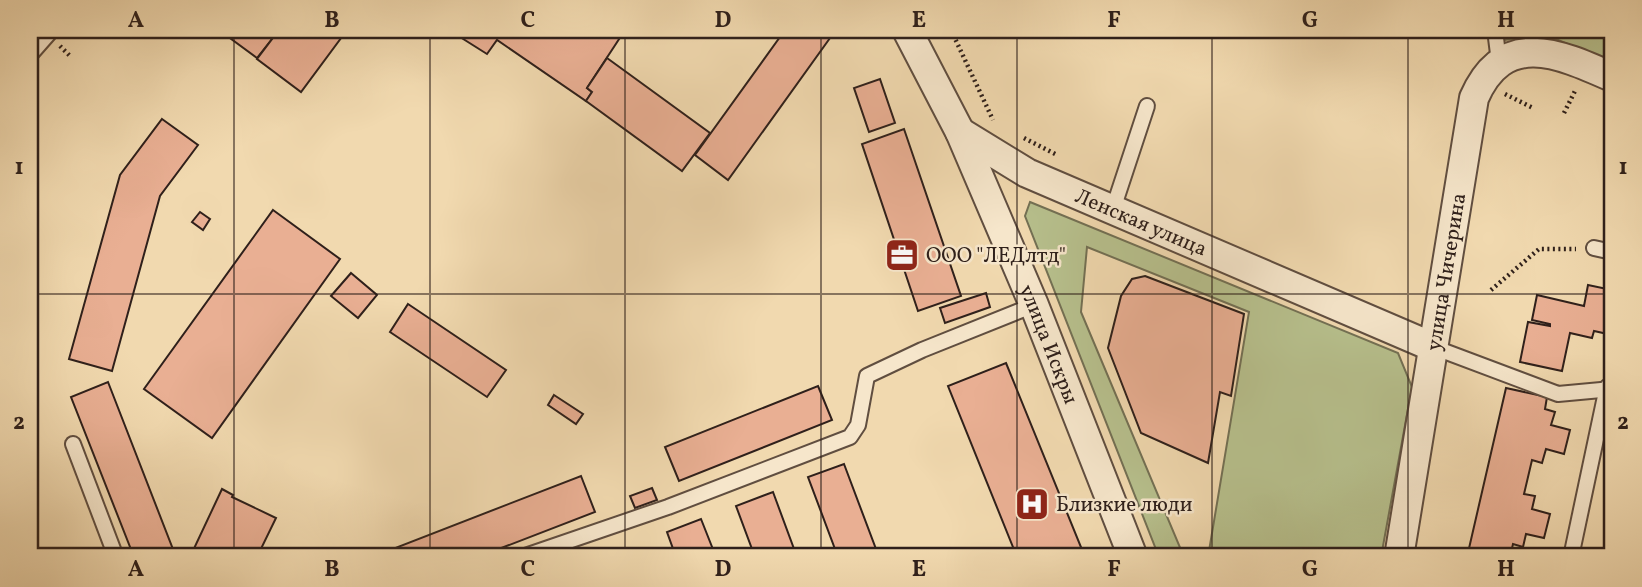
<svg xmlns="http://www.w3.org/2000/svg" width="1642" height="587" font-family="Vollkorn,serif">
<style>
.green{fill:#b7c08d;stroke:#737054;stroke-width:2}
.building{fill:#e9af93;stroke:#2f201b;stroke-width:2}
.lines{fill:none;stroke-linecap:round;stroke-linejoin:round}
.service-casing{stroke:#604e40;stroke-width:18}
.minor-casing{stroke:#604e40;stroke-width:32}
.path{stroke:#2f201b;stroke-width:4.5;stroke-dasharray:2 3.5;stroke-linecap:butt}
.service{stroke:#f6e6cb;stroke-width:14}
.minor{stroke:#f6e6cb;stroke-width:28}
.grid{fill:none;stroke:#2f201b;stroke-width:2;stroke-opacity:0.55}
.labels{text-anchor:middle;stroke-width:5;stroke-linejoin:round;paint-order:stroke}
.street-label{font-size:21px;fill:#2f201b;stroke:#f6e6cb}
.poi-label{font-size:21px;fill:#2f201b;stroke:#f6e6cb;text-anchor:start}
.neatline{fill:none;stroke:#2f201b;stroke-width:2.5}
.grid-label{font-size:23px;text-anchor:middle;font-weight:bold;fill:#2f201b}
</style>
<rect width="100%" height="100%" fill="#f1d9af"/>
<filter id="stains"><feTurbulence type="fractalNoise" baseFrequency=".00286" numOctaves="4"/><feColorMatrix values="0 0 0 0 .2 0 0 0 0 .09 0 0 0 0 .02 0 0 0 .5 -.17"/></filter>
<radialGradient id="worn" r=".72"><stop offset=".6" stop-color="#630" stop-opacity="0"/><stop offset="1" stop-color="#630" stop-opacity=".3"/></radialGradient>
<g class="green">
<path d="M1479,30H1612V63L1549,36L1493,41Z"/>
<path d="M1030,202L1398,353L1412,387L1381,557H1208L1249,312L1087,247L1081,312L1184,557H1159L1025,216Z"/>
</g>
<g class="building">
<path d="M219,30H279L257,58Z"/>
<path d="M279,30H347L301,92L257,59Z"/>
<path d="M449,30H566L574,35L578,30H625L587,88L592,92L586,101L497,40L487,54Z"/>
<path d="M785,30H819L830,38L728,180L695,155Z"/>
<path d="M607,58L710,133L682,171L586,101L592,92L587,88Z"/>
<path d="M880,79L895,123L869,132L854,88Z"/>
<path d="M162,119L198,145L160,196L112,371L69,359L120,175Z"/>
<path d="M904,129L961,296L918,311L862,144Z"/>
<path d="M273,210L340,259L212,438L144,389Z"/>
<path d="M200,212L210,219L203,230L192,222Z"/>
<path d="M351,273L377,295L358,318L331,296Z"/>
<path d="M1145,276L1244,314L1231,396L1220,392L1208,463L1141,433L1108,348L1121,296L1132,279Z"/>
<path d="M1588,285L1612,290V335L1594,331L1592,338L1570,333L1562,371L1520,362L1528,322L1550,326V324L1532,320L1537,295L1584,306Z"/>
<path d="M986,293L990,307L945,323L940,308Z"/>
<path d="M408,304L506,370L487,397L390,332Z"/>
<path d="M1006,363L1085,557H1017L948,386Z"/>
<path d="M108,382L176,557H134L71,397Z"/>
<path d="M818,386L832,420L679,481L665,447Z"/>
<path d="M1506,388L1547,397L1545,409L1555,412L1551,425L1570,430L1564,454L1546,449L1542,463L1532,460L1524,494L1535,496L1532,509L1550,514L1544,538L1526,534L1523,547L1513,544L1510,557H1467Z"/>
<path d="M554,395L583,414L576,424L548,405Z"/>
<path d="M844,464L879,557H838L808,477Z"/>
<path d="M581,476L595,512L478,557H392L390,550Z"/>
<path d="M652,488L657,500L635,508L630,496Z"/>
<path d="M222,489L233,495L232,497L276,518L257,557H190Z"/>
<path d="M773,492L797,557H755L736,506Z"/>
<path d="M701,519L716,557H676L667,532Z"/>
</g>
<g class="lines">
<g class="service-casing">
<g id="service">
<path d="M1495,30L1499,62"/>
<path d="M30,55L52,30"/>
<path d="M1113,209L1147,106"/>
<path d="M1594,248L1612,252"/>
<path d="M1433,347L1558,394L1612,389"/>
<path d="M73,444L116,557"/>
<path d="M522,557L668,507L850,437L858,425L867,376L922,350L1034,305"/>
<path d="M1571,557L1607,387"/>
</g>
</g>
<g class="minor-casing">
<g id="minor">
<path id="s1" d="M907,30L960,132L1034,305L1133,557"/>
<path id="s2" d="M960,132L1027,173L1433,347"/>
<path id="s3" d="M1399,557L1474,98C1504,29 1558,53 1612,77"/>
</g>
</g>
<g class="path">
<path d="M951,30L993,120"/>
<path d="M60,46L70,56"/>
<path d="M1505,94L1533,108"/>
<path d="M1564,113L1575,91"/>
<path d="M1024,138L1057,155"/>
<path d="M1491,290L1539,249H1576"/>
</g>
<use href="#service" class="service"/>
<use href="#minor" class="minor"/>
</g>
<path class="grid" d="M234,30V557M430,30V557M625,30V557M821,30V557M1017,30V557M1212,30V557M1408,30V557M30,294H1612"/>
<defs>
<g id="office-square" transform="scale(1.75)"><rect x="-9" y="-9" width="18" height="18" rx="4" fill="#8f2418" stroke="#f6e6cb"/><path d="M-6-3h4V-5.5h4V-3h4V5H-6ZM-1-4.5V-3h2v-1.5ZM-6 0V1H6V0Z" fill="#fff"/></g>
<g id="hospital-square" transform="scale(1.75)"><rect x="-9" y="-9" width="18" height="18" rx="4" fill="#8f2418" stroke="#f6e6cb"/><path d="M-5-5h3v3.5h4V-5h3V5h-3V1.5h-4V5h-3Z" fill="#fff"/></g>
</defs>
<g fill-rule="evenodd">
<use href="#office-square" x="902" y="255"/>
<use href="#hospital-square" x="1032" y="504"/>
</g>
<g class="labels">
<g class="street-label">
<text dy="7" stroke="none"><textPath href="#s2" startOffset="203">Ленская улица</textPath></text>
<text dy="7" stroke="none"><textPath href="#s3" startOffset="289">улица Чичерина</textPath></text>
<text dy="7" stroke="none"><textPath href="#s1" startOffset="345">улица Искры</textPath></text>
</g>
<g class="poi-label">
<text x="926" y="262">ООО "ЛЕДлтд"</text>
<text x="1056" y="511">Близкие люди</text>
</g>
</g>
<rect width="1642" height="587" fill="none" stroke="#f1d9af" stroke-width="77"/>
<rect x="38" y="38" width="1566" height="510" class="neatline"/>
<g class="grid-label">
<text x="136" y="27">A</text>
<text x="332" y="27">B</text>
<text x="528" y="27">C</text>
<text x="723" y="27">D</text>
<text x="919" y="27">E</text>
<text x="1114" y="27">F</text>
<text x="1310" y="27">G</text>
<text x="1506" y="27">H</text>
<text x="19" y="174">1</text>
<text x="1623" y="174">1</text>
<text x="19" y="429">2</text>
<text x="1623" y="429">2</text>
<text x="136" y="576">A</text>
<text x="332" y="576">B</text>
<text x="528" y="576">C</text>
<text x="723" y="576">D</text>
<text x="919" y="576">E</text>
<text x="1114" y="576">F</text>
<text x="1310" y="576">G</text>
<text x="1506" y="576">H</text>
</g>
<rect width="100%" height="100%" filter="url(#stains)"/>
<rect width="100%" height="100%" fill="url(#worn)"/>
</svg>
